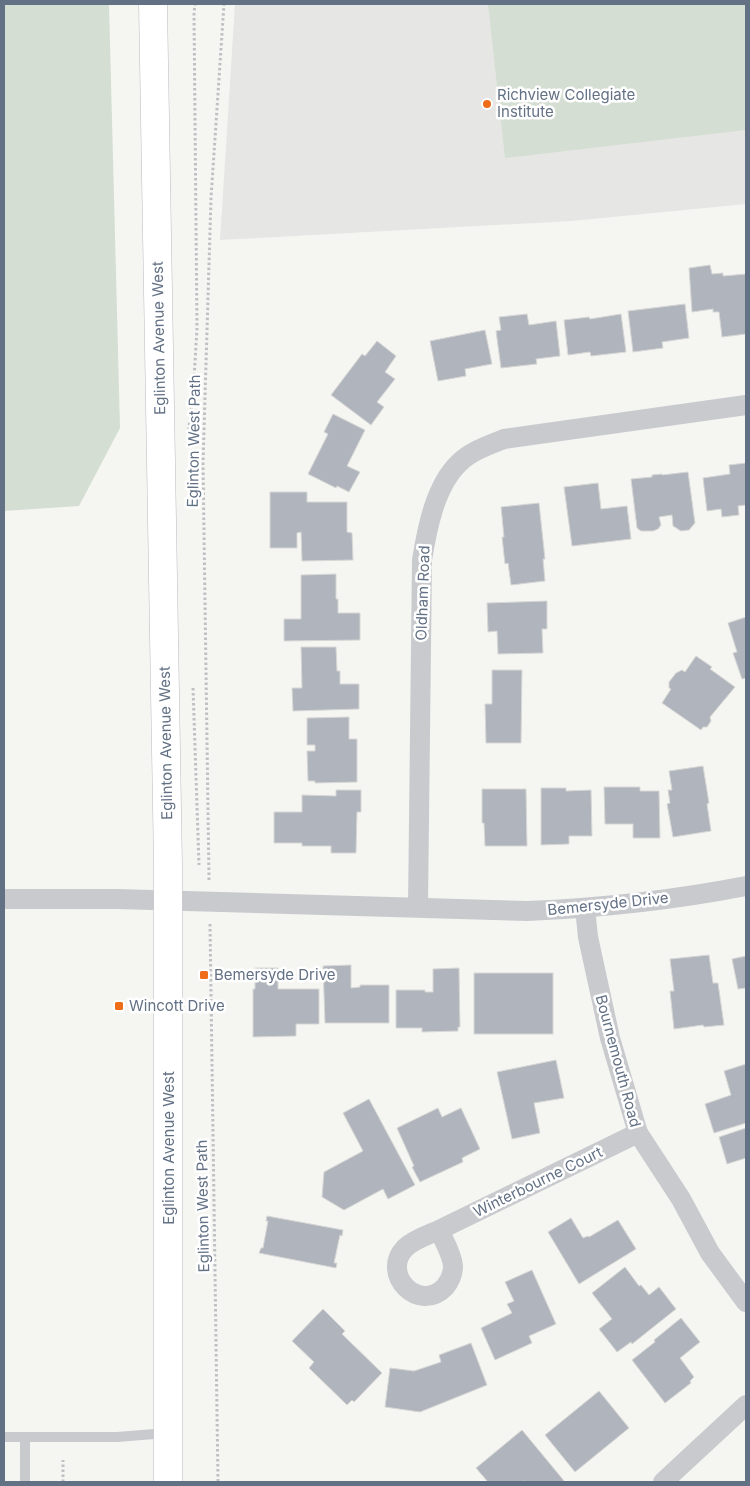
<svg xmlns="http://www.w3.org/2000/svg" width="750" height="1486" font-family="Inter,sans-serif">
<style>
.built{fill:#e6e7e5}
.green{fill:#d5ded3}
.building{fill:#b0b5bd;stroke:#d7d7d5}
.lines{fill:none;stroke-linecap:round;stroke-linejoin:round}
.primary-casing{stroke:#b8bbc0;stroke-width:29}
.path{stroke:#bfc0c3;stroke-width:3;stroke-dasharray:2.5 2.5;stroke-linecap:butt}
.lane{stroke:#c8cace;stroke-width:10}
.street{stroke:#c8cace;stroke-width:20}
.primary{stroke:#fff;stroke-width:28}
.poi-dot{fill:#ef6c19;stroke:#fff;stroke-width:2}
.labels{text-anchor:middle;stroke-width:5;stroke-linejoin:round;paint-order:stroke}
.poi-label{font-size:15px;fill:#637185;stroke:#fff;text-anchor:start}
.street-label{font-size:15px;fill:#637185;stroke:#fff}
</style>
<rect width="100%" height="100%" fill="#f5f6f2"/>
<path class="built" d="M235,4H746V204L572,221L220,240Z"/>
<g class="green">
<path d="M4,4H109L120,428L79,506L4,511Z"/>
<path d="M488,4H746V130L505,158Z"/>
</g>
<g class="building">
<path d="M710,265L712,274L723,273V276L746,274V334L722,337L719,312H713V309L692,312L689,268Z"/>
<path d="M685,304L689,338L662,342L663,348L633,352L628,311Z"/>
<path d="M527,314L529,325L556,321L560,356L536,359L537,364L501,368L496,331L501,330L499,317Z"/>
<path d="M621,314L626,352L591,356L590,352L568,355L564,320L589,317L590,319Z"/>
<path d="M485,330L492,364L465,369L466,376L438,381L430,341Z"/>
<path d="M377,341L396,356L385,372L395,379L377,402L384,407L371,425L331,395L362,354L365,356Z"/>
<path d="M333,414L365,430L347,466L360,472L349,492L337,486L336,488L308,474L328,434L324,432Z"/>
<path d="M746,463V505L738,506L739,515L722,517L721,509L707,511L703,478L730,474L729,465Z"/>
<path d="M688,472L695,523L689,530L681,531L673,526L672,515L659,517L661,525L658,529L653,531H641L637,528L631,479L652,477V475L662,474V475Z"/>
<path d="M598,483L601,509L627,506L631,539L572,546L564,487Z"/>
<path d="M270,492H307V502H347V532L352,533L353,560L302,561L301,532L297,533V548H270Z"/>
<path d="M539,503L545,559H543L545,581L511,585L508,563L505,564L502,537H504L501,507Z"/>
<path d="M336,574V599H338V613H360V640L284,641V619H301V575Z"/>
<path d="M547,601V629H542L543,653L498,654L497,631L488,632L487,603Z"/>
<path d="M746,617V678L742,679L733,653L737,652L728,623Z"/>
<path d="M301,647H336L337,671H340V684H359V709L293,711L292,688H302Z"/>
<path d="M696,656L712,667L710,669L735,687L710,717L711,721L707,727H703L701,730L662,703L671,689L669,688V682L676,673L682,670L685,672Z"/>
<path d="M492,670H522L521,743H486L485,704H492Z"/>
<path d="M349,717V739H357V782L315,783V781H308L307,751H315V745H307V718Z"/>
<path d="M703,766L709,803L707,804L711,831L673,837L667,804L670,803L668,790H672L669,771Z"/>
<path d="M604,787H640V791H659L660,838H633V824H605Z"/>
<path d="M541,788H566V791L591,790L592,836H569V844L541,845Z"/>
<path d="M482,789H526L527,846H485L484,823H482Z"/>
<path d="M336,790H361V812H357L356,853H331V846H302V843H274V812H302V795L336,796Z"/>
<path d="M709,955L713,983H718L724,1025L704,1027L703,1025L674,1029L670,991H674L670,959Z"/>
<path d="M746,956V988L738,989L732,959Z"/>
<path d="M351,965V988L360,987V985H389V1023H325L323,966Z"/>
<path d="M255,968H278V989H319V1024H296V1036L253,1037V989H255Z"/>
<path d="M459,968L460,1027H458V1031L422,1032V1028H396V990H425V992H433V969Z"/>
<rect x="474" y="973" width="79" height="61"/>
<path d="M556,1060L564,1098L534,1103L540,1133L512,1139L497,1072Z"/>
<path d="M746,1064V1123L714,1133L705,1104L731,1095L724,1071Z"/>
<path d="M369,1099L415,1185L388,1199L383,1189L344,1210L322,1197L324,1172L363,1151L343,1113Z"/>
<path d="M438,1108L442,1117L461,1108L480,1149L462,1158L463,1162L420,1182L412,1167L414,1166L397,1128Z"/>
<path d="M746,1128V1160V1158L727,1164L719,1137Z"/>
<path d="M267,1216L343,1230L342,1236L340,1235L334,1263H337L336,1268L259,1253L261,1248H263L268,1221H266Z"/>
<path d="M571,1218L583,1238L588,1236L589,1237L618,1220L636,1249L579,1284L548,1232Z"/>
<path d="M625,1267L639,1286L641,1285L649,1295L659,1287L676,1309L632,1344L631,1342L617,1352L599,1329L612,1319L592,1293Z"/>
<path d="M532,1270L556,1324L529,1336L532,1343L495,1360L481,1328L512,1313L507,1304L514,1301L505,1282Z"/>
<path d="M323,1309L345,1331L342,1334L382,1373L354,1402L352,1400L347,1405L309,1368L314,1362L292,1341Z"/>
<path d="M681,1318L700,1342L680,1358L694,1377L690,1381L691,1383L665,1403L632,1360L655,1342L654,1340Z"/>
<path d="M471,1343L487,1385L420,1412L385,1407L390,1368L414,1371L441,1362L439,1355Z"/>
<path d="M599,1391L629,1428L575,1472L545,1435Z"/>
<path d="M522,1430L565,1482H526L524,1481L522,1482H488L476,1468Z"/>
</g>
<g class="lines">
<g class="primary-casing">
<path id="primary" d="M153,4L168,865V1482"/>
</g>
<g class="path">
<path d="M188,435L193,396L197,328L194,14L195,4"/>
<path d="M193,688L199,865"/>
<path d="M209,880L203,463L211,198L224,4"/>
<path d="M210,924L218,1482"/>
<path d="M63,1482V1460"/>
</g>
<g class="lane">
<path d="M4,1437H117L167,1433"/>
<path d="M25,1482V1437"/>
</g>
<g class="street">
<path d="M4,899H116L527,911C601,908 674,900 746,886"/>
<path d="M418,907L422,560C427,529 435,486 459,463C471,451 489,445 504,439L746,405"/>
<path d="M585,908L588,937L610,1038L638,1133L681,1199L710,1253L746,1302"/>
<path d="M439,1230C444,1241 452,1254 453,1266C453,1273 450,1281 445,1287C419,1314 380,1274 405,1248C413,1240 428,1235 439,1230L638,1133"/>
<path d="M663,1482L746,1405"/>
</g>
<use href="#primary" class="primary"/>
</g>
<g class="poi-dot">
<circle cx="487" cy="104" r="5"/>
<rect x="199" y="970" width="10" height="10" rx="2.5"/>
<rect x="114" y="1001" width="10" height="10" rx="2.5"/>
</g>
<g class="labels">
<g class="poi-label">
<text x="497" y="100">Richview Collegiate<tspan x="497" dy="17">Institute</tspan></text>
<text x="214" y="980">Bemersyde Drive</text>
<text x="129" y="1011">Wincott Drive</text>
</g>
<g class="street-label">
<text transform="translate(159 338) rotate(-91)" y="5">Eglinton Avenue West</text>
<text transform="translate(194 441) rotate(-89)" y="5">Eglinton West Path</text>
<text transform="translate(423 593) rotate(-88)" y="5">Oldham Road</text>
<text transform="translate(166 743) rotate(-91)" y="5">Eglinton Avenue West</text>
<text transform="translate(608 904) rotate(-6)" y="5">Bemersyde Drive</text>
<text transform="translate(618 1061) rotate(75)" y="5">Bournemouth Road</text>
<text transform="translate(169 1148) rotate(-90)" y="5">Eglinton Avenue West</text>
<text transform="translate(538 1182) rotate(-26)" y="5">Winterbourne Court</text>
<text transform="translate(203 1206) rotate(-91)" y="5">Eglinton West Path</text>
</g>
</g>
<rect width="750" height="1486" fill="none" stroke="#637185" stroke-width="10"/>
</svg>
